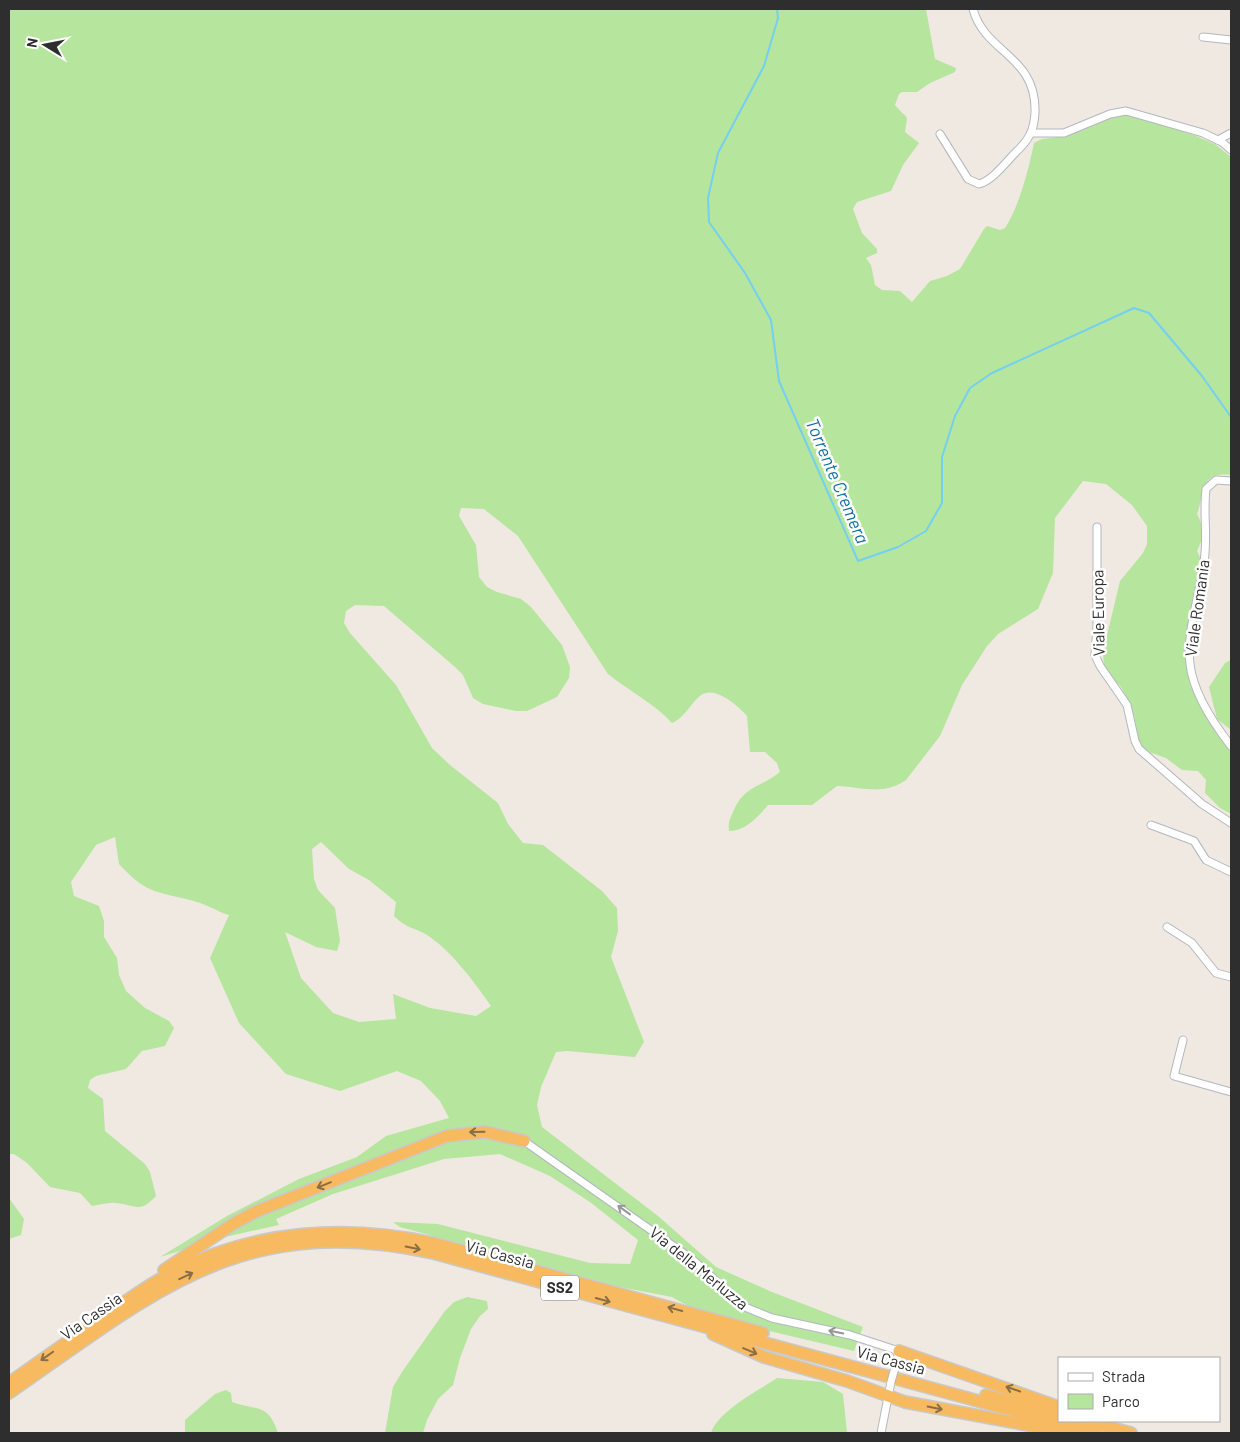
<svg xmlns="http://www.w3.org/2000/svg" width="1240" height="1442" font-family="Barlow,sans-serif">
<style>
.green{fill:#b6e59e;fill-rule:evenodd}
.lines{fill:none;stroke-linecap:round;stroke-linejoin:round}
.stream{stroke:#75cff0;stroke-width:2}
.minor-casing{stroke:#b4b7c1;stroke-width:9}
.trunk-casing{stroke:#c9c9c9;stroke-width:14}
.minor{stroke:#fff;stroke-width:7}
.trunk{stroke:#f8ba60;stroke-width:11}
.minor-bridge-casing{stroke:#b4b7c1;stroke-width:9;stroke-linecap:butt}
.minor-bridge{stroke:#fff;stroke-width:7}
.oneway{stroke:#896d44}
.oneway2{stroke:#969696}
.labels{text-anchor:middle;stroke-width:5;stroke-linejoin:round;paint-order:stroke}
.shield{fill:#fff;stroke:#6d6d6d;stroke-width:1}
.shield-label{font-size:15px;font-weight:bold;fill:#2e2e2e}
.street-label{font-size:16px;fill:#2e2e2e;stroke:#fff}
.water-label{font-size:18px;font-style:italic;fill:#0d6fa3;stroke:#fff}
</style>
<rect width="100%" height="100%" fill="#efe9e1"/>
<g class="green">
<path d="M9,9H926L935,59L956,68L955,72L930,83L917,92H902L899,94L895,105C909,122 908,111 905,132L919,143L903,165L891,191L857,202L853,209L862,233L877,249V253L866,258L871,265L875,285L882,290L900,291L912,302L930,281L947,276L960,269L984,229L987,226L1000,230L1005,228C1019,207 1029,168 1034,143L1042,139L1058,137L1109,116L1127,113L1196,136L1215,144L1231,157V475C1200,471 1205,493 1197,514C1205,529 1204,536 1197,551L1202,562L1186,660L1187,673L1193,688L1218,735L1231,752V814L1220,808L1205,793L1206,780L1198,771L1182,770L1166,758L1140,749L1133,710L1121,687L1104,670L1103,652L1120,581L1143,553L1147,544V526L1132,505L1106,484L1083,481L1055,518L1053,573L1038,609L998,634L987,646L962,685L940,736L906,780C883,796 862,787 837,786L812,805H768C758,817 745,831 729,831C728,822 730,819 733,812C744,785 760,788 780,772L777,763L765,752H750L747,716C740,708 732,701 722,696C695,682 694,713 672,723C654,703 629,691 608,674L518,536L484,509L461,508L459,516L476,545L479,577L487,587L497,592L521,599L531,607L562,645L570,667L569,678L557,697L527,711H516L483,704L473,698L463,675L455,667L384,606L355,605L346,611L344,623L350,633L396,685L432,748L450,765L498,803L508,824L523,843L543,845L602,891L617,908L618,931L611,957L644,1042L635,1057L567,1051L556,1052L541,1087L537,1105L542,1127L658,1216L716,1267L772,1292L863,1327L854,1351L706,1316L672,1297L620,1287L400,1227L393,1222L438,1224L590,1263L630,1264L638,1240L590,1202L550,1176L500,1154L444,1159L333,1194L276,1219L279,1225L225,1237L160,1257L227,1216L299,1179L357,1157L386,1136L449,1118L440,1101L421,1081L397,1071L340,1091L286,1074L239,1023L210,958L229,915C218,912 208,905 197,902C159,891 148,896 119,864L115,837L96,845L71,882L74,896L99,906L104,921V937L117,958L119,975L126,991L145,1008L169,1021L174,1028L165,1046L142,1051L126,1069L96,1076L90,1080L88,1088L103,1099L105,1131L145,1164L150,1172L156,1196C139,1214 137,1205 116,1203C109,1202 99,1205 92,1206L80,1193L50,1187L27,1163L14,1154H9ZM321,842L349,869L369,880L396,902L394,916C408,930 416,927 430,937C454,954 474,982 491,1006L476,1016L430,1008L393,994L396,1019L359,1022L333,1013L301,978L285,932L316,947L337,951L340,941L335,908L318,890L314,879L312,849Z"/>
<path d="M1231,660V730L1217,719L1209,687L1225,663Z"/>
<path d="M9,1198L24,1219L21,1235L9,1239Z"/>
<path d="M467,1297L487,1301L488,1309L480,1316L471,1329L460,1358L453,1385L438,1399L427,1420L423,1433H385L393,1387L402,1372L445,1311L454,1302Z"/>
<path d="M777,1378L823,1382L843,1394L847,1433H711C718,1411 758,1391 777,1378Z"/>
<path d="M226,1390L231,1393L232,1402C258,1411 268,1403 278,1433H185V1420L215,1394Z"/>
</g>
<g class="lines">
<path class="stream" d="M777,9L778,18L764,66L718,153L708,198L709,222L745,273L771,320L779,381L858,561L898,547L926,531L942,503V457L955,416L970,388L992,373L1134,308L1149,313L1202,376L1231,417"/>
<g class="minor-casing">
<g id="minor">
<path d="M1203,37L1231,40"/>
<path d="M1032,133H1064L1110,114L1126,111L1203,133L1222,142L1231,150"/>
<path d="M940,134L968,179L979,184C993,180 1006,162 1016,152C1029,140 1034,130 1035,113C1037,55 985,54 973,9"/>
<path d="M1218,140L1231,133"/>
<path d="M1231,481L1216,480L1206,489C1203,513 1208,537 1204,562C1200,595 1186,630 1190,664C1193,693 1214,724 1231,746"/>
<path d="M1097,527V626L1095,655L1100,666L1127,705L1135,741L1139,749L1202,804L1231,823"/>
<path d="M1151,825L1194,841L1206,860L1231,872"/>
<path d="M1167,927L1192,943L1216,973L1231,977"/>
<path d="M1183,1040L1174,1076L1231,1092"/>
<path d="M524,1141L692,1259L745,1307L772,1318L850,1335L899,1351L896,1364"/>
<path d="M881,1433L891,1382"/>
</g>
</g>
<g class="trunk-casing">
<g id="trunk">
<path d="M164,1270L233,1224L255,1212L447,1136L485,1132L524,1141"/>
<path d="M713,1334L764,1357L847,1381L905,1402L1065,1432"/>
<path d="M899,1351L1059,1407"/>
<path d="M9,1383C40,1361 71,1339 102,1318C126,1301 149,1284 175,1271C256,1230 346,1224 433,1243L763,1333"/>
<path d="M9,1393C155,1292 242,1211 433,1253L1096,1433"/>
<path d="M986,1395L1059,1414"/>
<path d="M1085,1421L1131,1433"/>
</g>
</g>
<use href="#minor" class="minor"/>
<use href="#trunk" class="trunk"/>
<g class="minor-bridge-casing">
<path id="minor-bridge" d="M891,1382L896,1364"/>
</g>
<use href="#minor-bridge" class="minor-bridge"/>
</g>
<defs><path id="oneway-shaft" d="M-6 0H5M1.5-3L5.5 0L1.5 3" fill="none" stroke-width="1.6" stroke-linecap="round" stroke-linejoin="round" transform="scale(1.25)"/></defs>
<g class="oneway">
<use href="#oneway-shaft" transform="translate(477 1132) rotate(179)"/>
<use href="#oneway-shaft" transform="translate(324 1185) rotate(158)"/>
<use href="#oneway-shaft" transform="translate(413 1248) rotate(11)"/>
<use href="#oneway-shaft" transform="translate(186 1276) rotate(-25)"/>
<use href="#oneway-shaft" transform="translate(603 1300) rotate(15)"/>
<use href="#oneway-shaft" transform="translate(675 1309) rotate(-165)"/>
<use href="#oneway-shaft" transform="translate(750 1351) rotate(23)"/>
<use href="#oneway-shaft" transform="translate(47 1356) rotate(145)"/>
<use href="#oneway-shaft" transform="translate(1013 1389) rotate(-161)"/>
<use href="#oneway-shaft" transform="translate(935 1408) rotate(11)"/>
</g>
<g class="oneway2">
<use href="#oneway-shaft" transform="translate(624 1210) rotate(-144)"/>
<use href="#oneway-shaft" transform="translate(836 1332) rotate(-168)"/>
</g>
<g class="labels">
<rect class="shield" x="541" y="1275.5" width="38" height="25" rx="4"/>
<g class="shield-label">
<text x="560" y="1293">SS2</text>
</g>
<g class="street-label">
<text transform="translate(1197 608) rotate(-82)" y="6">Viale Romania</text>
<text transform="translate(1098 613) rotate(-91)" y="6">Viale Europa</text>
<text transform="translate(500 1254) rotate(15)" y="6">Via Cassia</text>
<text transform="translate(699 1268) rotate(39)" y="6">Via della Merluzza</text>
<text transform="translate(91 1316) rotate(-35)" y="6">Via Cassia</text>
<text transform="translate(891 1360) rotate(15)" y="6">Via Cassia</text>
</g>
<g class="water-label">
<text transform="translate(837 481) rotate(67)" y="6">Torrente Cremera</text>
</g>
</g>
<rect width="1240" height="1442" fill="none" stroke="#2e2e2e" stroke-width="20"/>
<rect x="1058" y="1357" width="162" height="65" fill="#ffffff" stroke="#ababab"/>
<rect x="1068" y="1373" width="25" height="8" fill="#ffffff" stroke="#ababab"/>
<text x="1102" y="1382" font-size="15" fill="#2e2e2e">Strada</text>
<rect x="1068" y="1394" width="25" height="15" fill="#b6e59e" stroke="#ababab"/>
<text x="1102" y="1407" font-size="15" fill="#2e2e2e">Parco</text>
<g transform="translate(45 45) rotate(280)" stroke="#ffffff" stroke-width="4" paint-order="stroke">
<path d="M0-4L9 19L0 12L-9 19Z" fill="#2e2e2e"/>
<text y="-8" font-size="14" font-weight="bold" text-anchor="middle" fill="#2e2e2e">N</text>
</g>
</svg>
